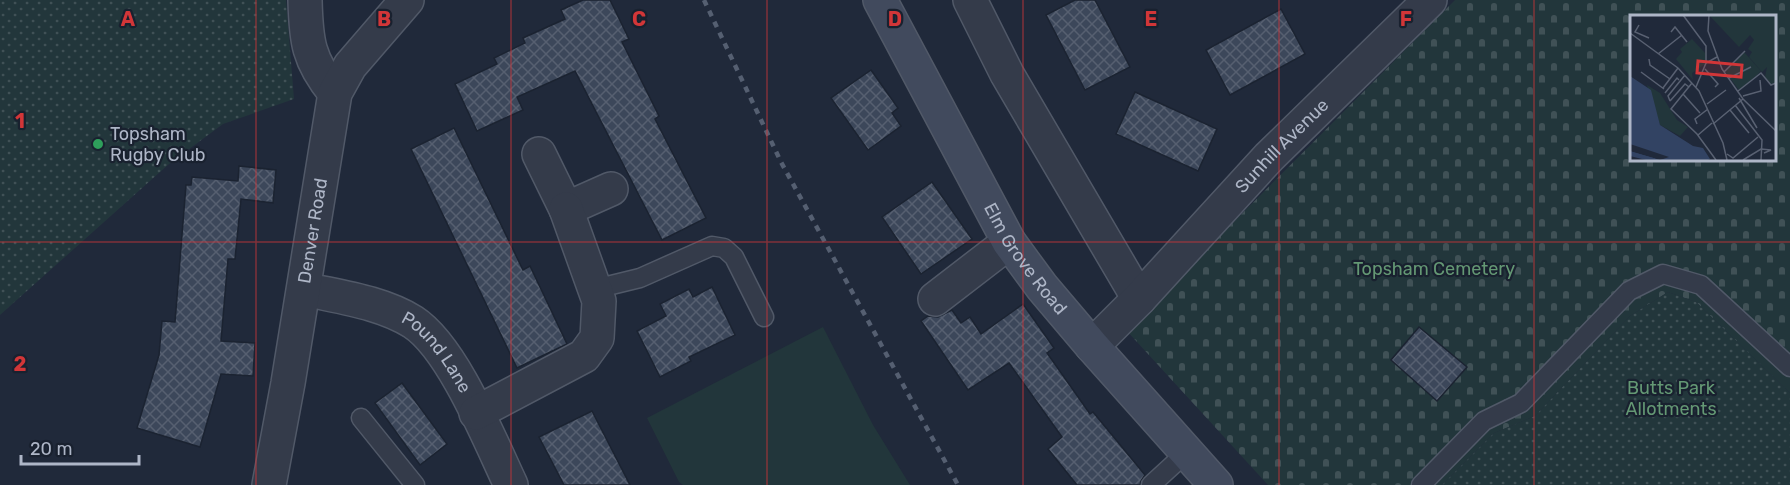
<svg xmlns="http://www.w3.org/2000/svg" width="1790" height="485" font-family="Rubik,sans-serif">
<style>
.grass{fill:#22363b}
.cemetery{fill:url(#cemetery-stones);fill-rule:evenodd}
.park{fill:url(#park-dots)}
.building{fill:url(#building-cross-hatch);stroke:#1b2331;stroke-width:1.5}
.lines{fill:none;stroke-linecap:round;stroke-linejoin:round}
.lane-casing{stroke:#515968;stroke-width:21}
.street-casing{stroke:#515968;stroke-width:36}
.secondary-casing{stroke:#515968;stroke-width:36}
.lane{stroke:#343b4a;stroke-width:18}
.street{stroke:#343b4a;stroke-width:33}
.secondary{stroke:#414a5d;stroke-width:33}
.rail{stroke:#555f71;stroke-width:4.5;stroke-dasharray:6 6;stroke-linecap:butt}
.grid{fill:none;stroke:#d23638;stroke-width:1.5;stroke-opacity:0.55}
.leisure-dot{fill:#2e9e5b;stroke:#19212f;stroke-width:2}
.labels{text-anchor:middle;stroke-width:4.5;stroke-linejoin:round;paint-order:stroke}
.poi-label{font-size:18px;fill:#aeb6c7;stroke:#19212f;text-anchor:start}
.street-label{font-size:18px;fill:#aeb6c7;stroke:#19212f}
.park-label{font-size:18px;fill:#649874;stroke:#19212f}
.inset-river{fill:none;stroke:#324363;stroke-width:3}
.inset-road{fill:none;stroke:#596172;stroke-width:1.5}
.view{fill:#d23638;fill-opacity:0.15;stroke:#d23638;stroke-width:3}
.inset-edge{fill:none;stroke:#aeb6c7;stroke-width:3}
.grid-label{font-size:20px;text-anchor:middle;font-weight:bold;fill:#d23638;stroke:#19212f;stroke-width:4.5;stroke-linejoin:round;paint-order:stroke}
</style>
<defs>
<pattern id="cemetery-stones" width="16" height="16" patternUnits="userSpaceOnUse" patternTransform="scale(1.5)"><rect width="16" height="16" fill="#22363b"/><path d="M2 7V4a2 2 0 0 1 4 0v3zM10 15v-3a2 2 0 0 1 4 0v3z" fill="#405156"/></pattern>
<pattern id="park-dots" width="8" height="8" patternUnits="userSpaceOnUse" patternTransform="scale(1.5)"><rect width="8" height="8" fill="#22363b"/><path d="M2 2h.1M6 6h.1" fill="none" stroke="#405156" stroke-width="1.8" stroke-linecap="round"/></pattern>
<pattern id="building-cross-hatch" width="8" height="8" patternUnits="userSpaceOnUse" patternTransform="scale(1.5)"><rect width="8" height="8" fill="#3c475a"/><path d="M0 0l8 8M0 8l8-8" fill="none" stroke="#565f70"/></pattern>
</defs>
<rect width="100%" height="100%" fill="#20293a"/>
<path class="grass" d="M823,327L873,425L910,485H683L679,482L647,418Z"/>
<path class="cemetery" d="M1455,0H1790V393L1696,302L1668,292L1630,316L1535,416L1494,433L1442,485H1268L1126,330ZM1631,16H1774V159H1631Z"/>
<g class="park">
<path d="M0,0H286L294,99L223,124L169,164L0,315Z"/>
<path d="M1668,292L1696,302L1790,393V485H1442L1494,433L1535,416L1630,316Z"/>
</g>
<g class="building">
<path d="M583,0H610L629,39L622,42L659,116L655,119L706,218L662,240L575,71L517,97L523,110L477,131L455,84L497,64L494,58L525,43L523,38L565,19L561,10Z"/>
<path d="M1075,0H1095L1130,67L1085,90L1046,15Z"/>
<path d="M1281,9L1305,54L1230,95L1206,50Z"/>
<path d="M871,70L898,108L892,113L901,126L868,150L831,98Z"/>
<path d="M1135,92L1217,129L1198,171L1116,134Z"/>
<path d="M454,128L523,270L530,266L567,344L517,368L411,149Z"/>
<path d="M239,166L276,170L273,203L241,199L235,259H228L221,341L255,343L253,376L221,374L200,447L137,428L159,355L162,321L175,322L186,185H191L192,177L238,181Z"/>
<path d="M932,182L972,239L921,274L882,217Z"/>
<path d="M712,287L735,335L689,357L691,361L660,377L637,331L666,316L660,304L689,289L693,297Z"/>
<path d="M1023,304L1054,348L1047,353L1090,414L1093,412L1145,475L1141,481L1140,485H1077L1048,449L1062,437L1009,363L968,390L921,321L928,316L938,317L952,310L961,323L970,317L981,334Z"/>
<path d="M1419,327L1467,367L1437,401L1391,360Z"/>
<path d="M402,383L447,444L420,465L375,403Z"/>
<path d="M592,411L630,485H564L539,437Z"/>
</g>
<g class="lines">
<g class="lane-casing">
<g id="lane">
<path d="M595,289L640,278L712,246L724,248L734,257L764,317"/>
<path d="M361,418L415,485"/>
<path d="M1151,485L1187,452"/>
<path d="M1421,485L1484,421L1521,403L1629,291L1663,274L1701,285L1790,367"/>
</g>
</g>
<g class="street-casing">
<g id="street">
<path d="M305,0C306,41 308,60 335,93"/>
<path d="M970,0L1007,74L1139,299"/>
<path d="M539,154L566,209L611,189"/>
<path id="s1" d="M304,289C339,297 381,302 413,322C453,348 490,441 511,485"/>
<path d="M935,299L1009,242"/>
<path id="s2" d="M1092,346L1139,299L1269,157L1430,0"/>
<path d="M476,413L584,356L597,338L599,301L566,209"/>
<path id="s3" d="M269,485L288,383L335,93L350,66L407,0"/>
</g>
</g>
<g class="secondary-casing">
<g id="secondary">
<path id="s4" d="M880,0L1009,242L1042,287L1092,346L1216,485"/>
</g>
</g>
<use href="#lane" class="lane"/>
<use href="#street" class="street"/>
<use href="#secondary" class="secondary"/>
<path class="rail" d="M704,0L781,162L958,485"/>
</g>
<path class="grid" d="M256,0V485M511,0V485M767,0V485M1023,0V485M1279,0V485M1534,0V485M0,242H1790"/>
<circle class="leisure-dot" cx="98" cy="144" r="6"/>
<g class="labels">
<g class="poi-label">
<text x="110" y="140">Topsham<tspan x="110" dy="21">Rugby Club</tspan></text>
</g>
<g class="street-label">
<text dy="6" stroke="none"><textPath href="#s2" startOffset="276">Sunhill Avenue</textPath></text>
<text dy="6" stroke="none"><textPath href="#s3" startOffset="258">Denver Road</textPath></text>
<text dy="6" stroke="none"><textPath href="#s4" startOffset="297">Elm Grove Road</textPath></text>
<text dy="6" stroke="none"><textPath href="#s1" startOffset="153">Pound Lane</textPath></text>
</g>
<g class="park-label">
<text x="1434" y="275">Topsham Cemetery</text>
<text x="1671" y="394">Butts Park<tspan x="1671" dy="21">Allotments</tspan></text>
</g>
</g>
<g transform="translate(1630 15)">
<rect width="146" height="146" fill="#20293a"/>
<path d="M79,0H145V68L141,69L135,62L137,52L132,57L119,42L122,37L118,34L124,25L120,20L109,32Z" fill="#22363b"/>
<path d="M114,37L131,56L124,63L109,57L100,63L95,56Z" fill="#22363b"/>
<path d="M62,24L75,38V49L62,58L63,65L46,44L52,37L50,34ZM118,56L124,63L109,75L100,63ZM17,70L30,78L47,105L58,112L50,121L30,110Z" fill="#22363b"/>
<path d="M0,61L21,75L30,110L63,131L73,133L80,144L78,145H16L0,141V136L30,145L39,142L0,129Z" fill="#324363"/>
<path class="inset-river" d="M0,138L25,145"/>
<path class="inset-road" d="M53,0L76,31V49M79,0L78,16L92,54L113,84L146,116M9,10L5,17L19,23M41,17L45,12L57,27M0,18L48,53L69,76L93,128L97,145M28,39L52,20M19,44L20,50L40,64M75,54L88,69L85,72M11,57L34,74M94,57L115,36M99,63L121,52M62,68L41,94L67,119L86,145M66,72L76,48L87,42M33,73L48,53M108,76L131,58L141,70L146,68M35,78L47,63L49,65M53,79L70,98M113,81L131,76L130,65M109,83L127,113M40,86L38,81L55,60M40,86L55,69L59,72M77,89L96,75M105,90L132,125L131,145M100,95L119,118M67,109L65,104L78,94M83,109L113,84M68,120L82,108M97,139L103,143L128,122M113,145L131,134L141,135L134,138"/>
<path class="view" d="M68,46L112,50L111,62L67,58Z"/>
<rect width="146" height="146" class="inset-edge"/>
</g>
<g class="grid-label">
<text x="128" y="26">A</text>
<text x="384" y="26">B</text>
<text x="639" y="26">C</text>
<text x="895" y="26">D</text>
<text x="1151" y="26">E</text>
<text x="1406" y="26">F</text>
<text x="20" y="128">1</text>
<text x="20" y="371">2</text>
</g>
<path d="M21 455v9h118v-9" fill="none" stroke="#aeb6c7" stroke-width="3"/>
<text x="30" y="455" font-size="18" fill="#aeb6c7" stroke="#19212f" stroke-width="4.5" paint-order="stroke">20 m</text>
</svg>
